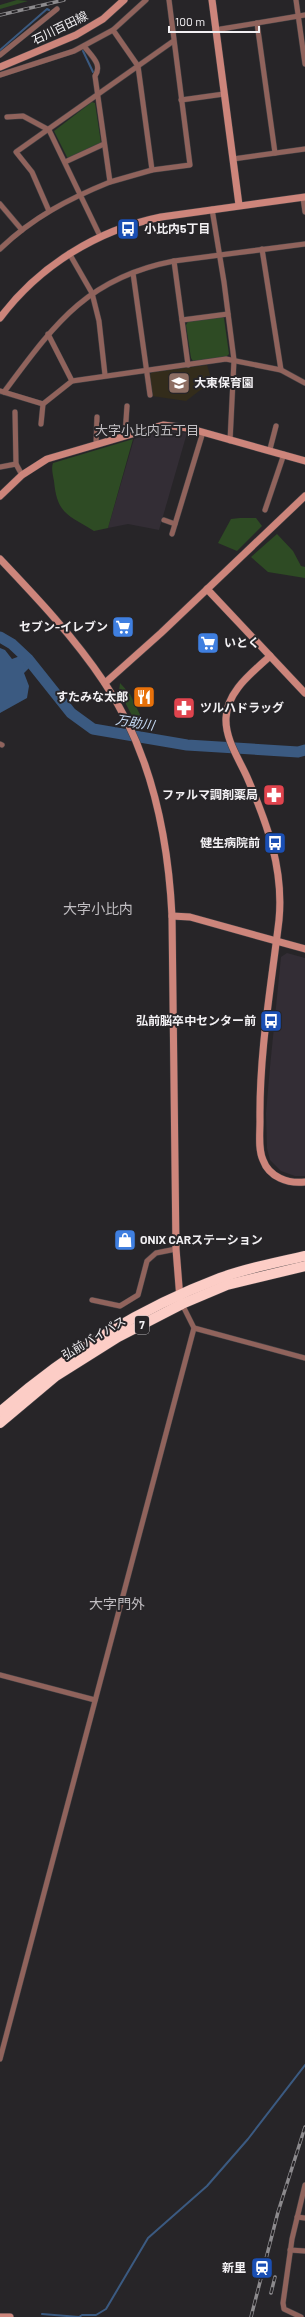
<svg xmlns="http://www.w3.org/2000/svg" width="305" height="2317" font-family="Barlow,'Noto Sans JP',sans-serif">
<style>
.built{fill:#332d35}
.education{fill:#332c1b}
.green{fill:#2e4b24}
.water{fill:#3b5a81}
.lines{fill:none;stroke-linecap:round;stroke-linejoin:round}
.stream{stroke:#3b5a81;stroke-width:2}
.river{stroke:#3b5a81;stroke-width:11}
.street-casing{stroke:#434144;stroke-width:6}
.secondary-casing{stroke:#434144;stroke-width:8}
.highway-casing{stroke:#434144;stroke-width:11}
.street{stroke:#90635c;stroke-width:5}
.secondary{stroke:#cd857b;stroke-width:7}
.highway{stroke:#fccdc6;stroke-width:10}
.rail-casing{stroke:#8c8a8d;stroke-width:3.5}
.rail{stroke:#272528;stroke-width:2;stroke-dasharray:6;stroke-linecap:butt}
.labels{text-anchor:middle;stroke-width:4;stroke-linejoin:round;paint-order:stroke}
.shield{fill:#272528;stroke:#b5b3b6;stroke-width:1}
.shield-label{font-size:11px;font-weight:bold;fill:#f2f0f3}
.street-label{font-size:12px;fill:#f2f0f3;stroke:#272528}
.poi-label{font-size:12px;font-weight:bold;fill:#f2f0f3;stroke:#272528;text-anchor:end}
.neighbourhood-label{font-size:13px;fill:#c1bec2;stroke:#272528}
.water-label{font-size:13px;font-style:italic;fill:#c6daf4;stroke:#272528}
.quarter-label{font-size:14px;fill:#c1bec2;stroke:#272528}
</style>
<rect width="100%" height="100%" fill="#272528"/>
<g class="built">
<path d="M165,430L187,433L159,530L128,524L108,528L134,439Z"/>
<path d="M287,953L305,958V1176H295L281,1171L270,1160L267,1148L266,1113L270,1067L281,957Z"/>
</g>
<path class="education" d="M207,365L211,378L203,388L186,401L152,396L149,376L152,372Z"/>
<g class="green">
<path d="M17,0L28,1L0,9V5Z"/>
<path d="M92,102L95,103L101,143L68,159L54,131Z"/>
<path d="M219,316L224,318L229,354L226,357L193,361L191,358L186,325L189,320Z"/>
<path d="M133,439L108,528L94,531C68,515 57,514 54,481C53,475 51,468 53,463Z"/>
<path d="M240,518H256L262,526L237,551L218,543L231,519Z"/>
<path d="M277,534L293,551L301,566L305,567V578L268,572L251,557Z"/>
<path d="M120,683L130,694L143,721L138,727L119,691Z"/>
</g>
<path class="water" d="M0,648L5,650L12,659L20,656L29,668L24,673L29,686L27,698L0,713Z"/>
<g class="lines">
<g class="stream">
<path d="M0,50L47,9L49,10"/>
<path d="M83,51L93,72"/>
<path d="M24,662L28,659"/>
<path d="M42,2314L79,2317L82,2315H96L106,2309L148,2238L207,2186L248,2139L305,2065"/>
</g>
<path class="river" d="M0,637L12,644L28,659L71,713L93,729L187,745L298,752L305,750"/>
<g class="street-casing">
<g id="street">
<path d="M146,0L113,30L138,66L152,170"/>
<path d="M296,0L305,64"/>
<path d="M257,23L275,153"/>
<path d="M215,30L305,15"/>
<path d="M84,46C91,56 103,64 95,76L110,182L152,170L190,165L169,0"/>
<path d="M0,55L57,9"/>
<path d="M0,75L74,51L113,30"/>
<path d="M181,100L224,94"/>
<path d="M7,117L23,116L49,130L100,236"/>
<path d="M233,159L305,149"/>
<path d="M65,162L104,144"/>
<path d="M303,198L305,212"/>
<path d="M0,204L22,230"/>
<path d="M212,209L224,282L234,360L230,441"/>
<path d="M49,211L32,172L16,152L172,42"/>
<path d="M0,249C32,218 68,199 110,182"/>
<path d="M262,249L281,370"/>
<path d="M69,253L92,293L99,321L105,375"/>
<path d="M174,261L188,365"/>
<path d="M133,273L150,395"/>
<path d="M182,320L228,314"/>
<path d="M48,334L72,381"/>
<path d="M0,391L43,404L72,381L226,359L281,370L305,383"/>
<path d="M4,392C54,325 86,278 174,261L305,244"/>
<path d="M15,412L16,464"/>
<path d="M41,424L43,404"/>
<path d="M125,435L127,406"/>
<path d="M96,444L97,417"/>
<path d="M270,449L276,426"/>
<path d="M0,467L16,464L22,475"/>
<path d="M265,510L284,454"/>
<path d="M164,520L175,524"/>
<path d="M172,534L203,432"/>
<path d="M0,744L2,745"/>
<path d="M92,1300L120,1306L138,1295L147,1261L156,1253L176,1249"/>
<path d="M194,1328L305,1358"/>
<path d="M0,1675L95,1700"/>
<path d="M0,2059L194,1328L182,1304"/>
<path d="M297,2217L305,2218"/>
<path d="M290,2250L305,2251"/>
<path d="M301,2317L284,2309L283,2303L292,2239L305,2185"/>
</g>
</g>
<g class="secondary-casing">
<g id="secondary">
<path d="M212,0L239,205"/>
<path d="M0,67L76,35L103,19L124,0"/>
<path d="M0,318C39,266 97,230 161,217L305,197"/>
<path d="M0,496L22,475L47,459L163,425L188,428L305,461"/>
<path d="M0,559C37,598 74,637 104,682C151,751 168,834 172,916L176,1249L180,1299"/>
<path d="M207,589L305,693"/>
<path d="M270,656C252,673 227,691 226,718C225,739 239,759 247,777C267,823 284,869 279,920C271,987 259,1054 260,1121C260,1134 258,1149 263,1160C269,1177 288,1184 305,1182"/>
<path d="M105,683L161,633L305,496"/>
<path d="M172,916L190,917L305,949"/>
<path d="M0,2317H10"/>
</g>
</g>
<g class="highway-casing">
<g id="highway">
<path d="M0,1412C65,1355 138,1309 220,1278C247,1268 277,1262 305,1256"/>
<path d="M0,1423L56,1376L118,1337L182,1304L227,1285L305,1266"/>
</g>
</g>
<use href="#street" class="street"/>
<use href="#secondary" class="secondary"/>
<use href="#highway" class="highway"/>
<g class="rail-casing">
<g id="rail">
<path d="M0,15L64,0"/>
<path d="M271,2293L275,2277"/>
<path d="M251,2317L278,2212L305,2127"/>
</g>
</g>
<use href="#rail" class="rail"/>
</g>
<defs>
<g id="bus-square" transform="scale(1.15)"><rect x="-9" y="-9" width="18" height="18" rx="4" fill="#1a4fb4" stroke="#272528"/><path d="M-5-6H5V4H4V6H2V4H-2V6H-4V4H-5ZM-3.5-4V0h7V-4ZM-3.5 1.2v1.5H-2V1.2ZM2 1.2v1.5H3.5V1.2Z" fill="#fff"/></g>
<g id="school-square" transform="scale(1.15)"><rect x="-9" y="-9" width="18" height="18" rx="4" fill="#8d6e63" stroke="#272528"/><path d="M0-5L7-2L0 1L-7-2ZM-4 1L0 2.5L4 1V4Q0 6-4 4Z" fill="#fff"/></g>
<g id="supermarket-square" transform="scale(1.15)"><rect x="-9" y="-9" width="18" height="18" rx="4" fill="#3f7fe0" stroke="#272528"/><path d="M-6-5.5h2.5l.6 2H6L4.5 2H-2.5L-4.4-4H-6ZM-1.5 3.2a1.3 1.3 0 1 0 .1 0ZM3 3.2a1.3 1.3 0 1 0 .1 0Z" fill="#fff"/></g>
<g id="restaurant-square" transform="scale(1.15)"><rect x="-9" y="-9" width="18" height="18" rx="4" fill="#e8710a" stroke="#272528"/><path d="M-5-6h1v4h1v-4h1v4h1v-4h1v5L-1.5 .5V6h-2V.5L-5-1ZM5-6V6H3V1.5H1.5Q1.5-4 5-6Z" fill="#fff"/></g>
<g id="pharmacy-square" transform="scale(1.15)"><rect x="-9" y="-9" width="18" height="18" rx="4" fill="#e0444e" stroke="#272528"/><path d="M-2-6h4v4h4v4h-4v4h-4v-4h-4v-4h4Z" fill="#fff"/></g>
<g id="shop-square" transform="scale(1.15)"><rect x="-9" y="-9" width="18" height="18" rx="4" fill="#3f7fe0" stroke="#272528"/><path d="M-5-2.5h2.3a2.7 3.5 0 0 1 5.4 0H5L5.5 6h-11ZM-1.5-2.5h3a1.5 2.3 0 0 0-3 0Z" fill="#fff"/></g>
<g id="station-square" transform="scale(1.15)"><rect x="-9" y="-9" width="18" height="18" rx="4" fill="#1a4fb4" stroke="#272528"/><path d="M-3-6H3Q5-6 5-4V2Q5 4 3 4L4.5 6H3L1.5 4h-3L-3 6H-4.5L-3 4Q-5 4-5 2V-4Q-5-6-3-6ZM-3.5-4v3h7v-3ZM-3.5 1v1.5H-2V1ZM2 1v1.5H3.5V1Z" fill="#fff"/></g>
</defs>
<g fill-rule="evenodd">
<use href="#bus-square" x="128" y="229"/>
<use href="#school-square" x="179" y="383"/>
<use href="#supermarket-square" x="123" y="627"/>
<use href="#supermarket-square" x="208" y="643"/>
<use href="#restaurant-square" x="144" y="697"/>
<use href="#pharmacy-square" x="184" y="708"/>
<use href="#pharmacy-square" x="274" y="795"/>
<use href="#bus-square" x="275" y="843"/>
<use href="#bus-square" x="271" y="1021"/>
<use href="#shop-square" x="125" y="1240"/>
<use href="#station-square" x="262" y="2268"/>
</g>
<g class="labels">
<rect class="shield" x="135" y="1316" width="14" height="18" rx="3"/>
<g class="shield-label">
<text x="142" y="1329">7</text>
</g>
<g class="street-label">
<text transform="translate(60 28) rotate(-26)" y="4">石川百田線</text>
<text transform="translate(94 1338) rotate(-31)" y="4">弘前バイパス</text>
</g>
<g class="poi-label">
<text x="144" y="233" text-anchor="start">小比内5丁目</text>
<text x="194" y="387" text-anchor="start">大東保育園</text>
<text x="108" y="631">セブン-イレブン</text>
<text x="224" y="647" text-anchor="start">いとく</text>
<text x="128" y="701">すたみな太郎</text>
<text x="200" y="712" text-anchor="start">ツルハドラッグ</text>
<text x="258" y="799">ファルマ調剤薬局</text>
<text x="260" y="847">健生病院前</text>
<text x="256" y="1025">弘前脳卒中センター前</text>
<text x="140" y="1244" text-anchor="start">ONIX CARステーション</text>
<text x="246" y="2272">新里</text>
</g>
<g class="neighbourhood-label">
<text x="147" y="435">大字小比内五丁目</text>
</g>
<g class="water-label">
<text transform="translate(135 722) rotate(9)" y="5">万助川</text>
</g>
<g class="quarter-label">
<text x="98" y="914">大字小比内</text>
<text x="117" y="1609">大字門外</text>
</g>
</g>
<path d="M169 26v6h90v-6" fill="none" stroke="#f2f0f3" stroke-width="2"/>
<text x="175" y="26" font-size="12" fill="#f2f0f3" stroke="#272528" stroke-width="3" paint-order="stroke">100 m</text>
</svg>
